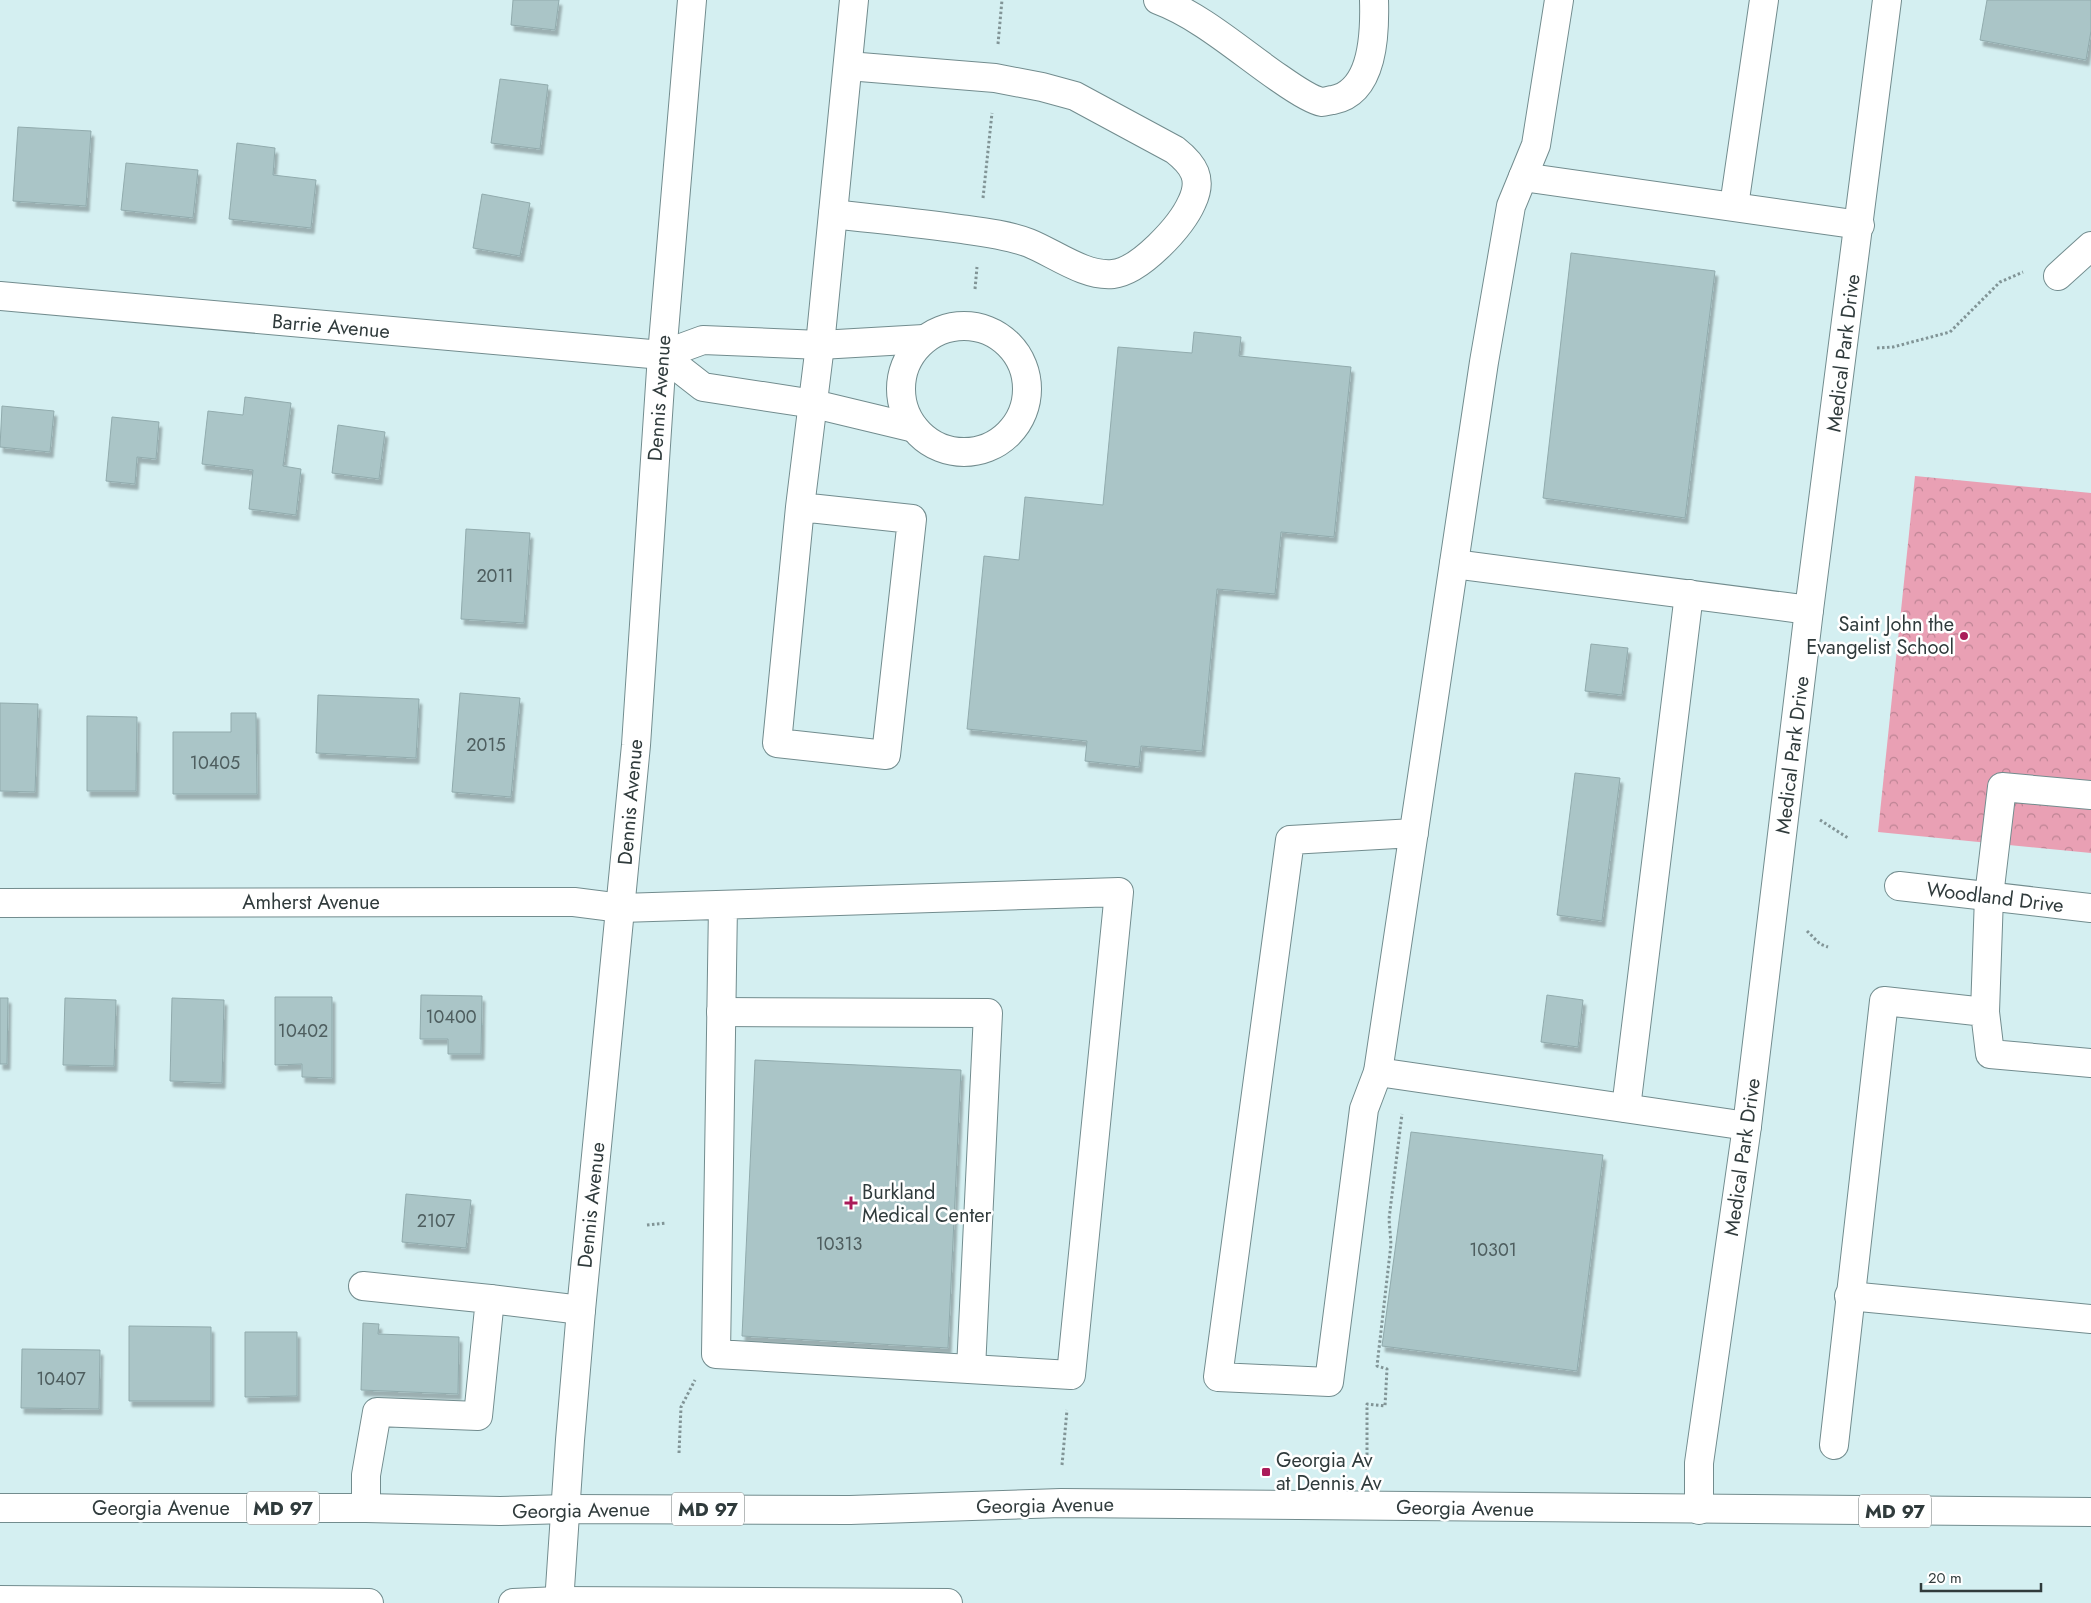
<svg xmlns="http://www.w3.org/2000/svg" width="2091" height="1603" font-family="Jost,sans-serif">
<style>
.park{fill:url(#park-crowns)}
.building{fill:#aac5c7;stroke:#91abad;filter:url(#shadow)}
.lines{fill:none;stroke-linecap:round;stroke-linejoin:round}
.minor-casing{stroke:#728c8e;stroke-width:30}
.major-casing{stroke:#728c8e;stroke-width:30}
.path{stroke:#819496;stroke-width:3;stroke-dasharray:2.5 2.5;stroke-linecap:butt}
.minor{stroke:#fff;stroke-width:28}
.major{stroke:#fff;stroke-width:28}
.poi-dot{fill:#aa1b59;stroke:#fff;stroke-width:2}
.labels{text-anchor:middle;stroke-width:5;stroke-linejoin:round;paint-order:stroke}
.number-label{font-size:18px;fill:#4e5e5f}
.shield{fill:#fff;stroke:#6e7676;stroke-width:1}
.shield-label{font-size:19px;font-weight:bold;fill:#303b3c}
.street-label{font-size:20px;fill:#303b3c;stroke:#fff}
.poi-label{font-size:20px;fill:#303b3c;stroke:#fff;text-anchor:start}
</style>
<defs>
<pattern id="park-crowns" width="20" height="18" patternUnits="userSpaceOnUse" patternTransform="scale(1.25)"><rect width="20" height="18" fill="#e9a0b4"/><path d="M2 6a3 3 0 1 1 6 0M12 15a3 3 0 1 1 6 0" fill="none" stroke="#bd8494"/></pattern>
<filter id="shadow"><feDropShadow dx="3" dy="5.5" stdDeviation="1" flood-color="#0004"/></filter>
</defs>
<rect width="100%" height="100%" fill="#d4eff1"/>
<path class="park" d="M1915,476L2091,493V853L1878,832Z"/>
<g class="building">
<path d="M513,0H559L555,30L511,25Z"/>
<path d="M1987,0H2091V31L2086,60L1980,40Z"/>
<path d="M500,79L548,85L540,149L491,143Z"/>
<path d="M18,127L91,131L86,206L13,201Z"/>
<path d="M237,143L275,148L273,175L316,180L311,228L229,219Z"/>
<path d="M126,163L198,170L193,218L121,210Z"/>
<path d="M482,194L530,203L520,256L473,248Z"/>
<path d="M1571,253L1715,271L1685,518L1543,498Z"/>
<path d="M1194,332L1241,337L1239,356L1351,367L1334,537L1281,532L1275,594L1217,589L1202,751L1141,746L1139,767L1085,761L1087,741L967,729L984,556L1019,560L1025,497L1103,505L1118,347L1192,353Z"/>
<path d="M245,397L291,403L283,466L301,469L296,515L249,509L253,470L202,464L208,411L243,415Z"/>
<path d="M2,406L54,411L50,452L0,447Z"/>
<path d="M112,417L159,422L156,459L137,457L135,484L106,481Z"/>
<path d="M338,425L385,432L379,479L332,473Z"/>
<path d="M466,529L530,533L524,623L461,619Z"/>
<path d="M1591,644L1628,648L1622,695L1585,691Z"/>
<path d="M460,693L520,698L511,797L452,792Z"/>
<path d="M318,695L419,699L416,758L316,753Z"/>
<path d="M0,703L38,704L35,792L0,791Z"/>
<path d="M231,713H256L257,794H173V732H231Z"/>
<path d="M87,716L137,717L136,791H87Z"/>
<path d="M1575,773L1620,778L1602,921L1557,915Z"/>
<path d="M421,995L482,996L481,1054H448V1039H420Z"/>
<path d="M1547,995L1583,1000L1578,1047L1541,1042Z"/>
<path d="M275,997H332V1078L302,1077V1064L275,1065Z"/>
<path d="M0,998H8L7,1064H0Z"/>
<path d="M65,998L116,1000L114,1066L63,1065Z"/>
<path d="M172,998L224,1000L222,1083L170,1081Z"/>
<path d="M755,1060L961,1070L948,1348L742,1336Z"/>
<path d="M1411,1132L1603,1155L1577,1371L1382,1346Z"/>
<path d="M406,1194L471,1200L466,1248L402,1242Z"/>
<path d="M363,1323L379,1324L378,1334L459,1337L458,1394L361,1390Z"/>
<path d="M129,1326L211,1327V1401H129Z"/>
<path d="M245,1332H297V1396L245,1397Z"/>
<path d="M22,1349L100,1350L99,1409L21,1408Z"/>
</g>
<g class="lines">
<g class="minor-casing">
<g id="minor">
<path d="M1158,0C1201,16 1241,52 1279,78C1289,85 1310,100 1322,102C1325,102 1330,100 1333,100C1374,92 1375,33 1374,0"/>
<path d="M1523,177L1860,225"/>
<path d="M1734,206L1764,0"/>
<path d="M833,214C876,219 919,223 961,229C983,232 1008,235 1029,243C1054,253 1085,277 1113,274C1140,271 1181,227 1192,202C1203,179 1194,165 1175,150L1075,96L1042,87L995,78L848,66"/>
<path d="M2058,276L2091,246"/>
<path d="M0,296L662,355L703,340L820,345L924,339"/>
<circle cx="964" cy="389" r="63"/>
<path d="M662,355L703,387L814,404L914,428"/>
<path d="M800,507L912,519L886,755L777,743L800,507L820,345L854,0"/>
<path d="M1454,564L1809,610"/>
<path d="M1414,833L1290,840L1218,1377L1329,1382L1364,1109L1378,1072L1484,362L1511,206L1536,145L1559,0"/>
<path d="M1899,886L2091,908"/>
<path d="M0,903L574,902L621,908L1119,892L1071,1375L716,1354L723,905"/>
<path d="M721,1012L988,1013L971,1369"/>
<path d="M1985,1012L1989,896L2002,787L2091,795"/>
<path d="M1378,1072L1747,1126"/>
<path d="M1626,1108L1689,594"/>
<path d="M363,1286L490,1299L478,1416L377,1412L366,1475V1508"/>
<path d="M1849,1296L2091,1319"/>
<path d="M490,1299L581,1310"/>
<path d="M1834,1445L1884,1001L1985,1012L1990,1054L2091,1063"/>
<path d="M1699,1510V1463L1747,1126L1809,610L1887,0"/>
<path d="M559,1603L570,1440L581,1310L636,745L662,355L692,0"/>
</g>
</g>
<g class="major-casing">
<g id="major">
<path d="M0,1508H366L500,1511L566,1509L850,1510L1061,1503L2091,1512"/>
<path d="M0,1600L369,1603"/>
<path d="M513,1603L559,1601L948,1603"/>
</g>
</g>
<g class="path">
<path d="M998,44L1002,0"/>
<path d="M983,198L992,113"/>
<path d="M975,289L977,267"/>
<path d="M1877,348L1893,347L1950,332L2000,282L2023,272"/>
<path d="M1820,820L1848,838"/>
<path d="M1807,931L1820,944L1828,947"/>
<path d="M647,1225L666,1223"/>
<path d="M679,1453L681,1407L695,1380"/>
<path d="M1062,1465L1067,1410"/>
<path d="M1367,1470V1404L1385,1406L1387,1369L1377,1366L1391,1244L1389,1219L1402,1114"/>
</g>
<use href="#minor" class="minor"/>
<use href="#major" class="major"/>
</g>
<g class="poi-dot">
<circle cx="1964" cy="636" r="5"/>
<path d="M848.5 1195.5h5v5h5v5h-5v5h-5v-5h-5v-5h5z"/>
<rect x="1261" y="1467" width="10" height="10" rx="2.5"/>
</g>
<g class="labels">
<g class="number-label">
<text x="495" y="582">2011</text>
<text x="486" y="751">2015</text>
<text x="215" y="769">10405</text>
<text x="451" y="1023">10400</text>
<text x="303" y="1037">10402</text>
<text x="436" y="1227">2107</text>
<text x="839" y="1250">10313</text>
<text x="1493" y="1256">10301</text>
<text x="61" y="1385">10407</text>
</g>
<g class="shield">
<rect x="247" y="1491.5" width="72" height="33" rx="4"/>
<rect x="672" y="1492.5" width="72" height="33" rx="4"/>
<rect x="1859" y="1494.5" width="72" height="33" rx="4"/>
</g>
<g class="shield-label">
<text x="283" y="1515">MD 97</text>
<text x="708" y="1516">MD 97</text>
<text x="1895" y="1518">MD 97</text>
</g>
<g class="street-label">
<text transform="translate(331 326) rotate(5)" y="7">Barrie Avenue</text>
<text transform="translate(1843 353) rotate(-83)" y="7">Medical Park Drive</text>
<text transform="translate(659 398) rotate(-86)" y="7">Dennis Avenue</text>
<text transform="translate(1792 755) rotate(-83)" y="7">Medical Park Drive</text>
<text transform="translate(630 802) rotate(-85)" y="7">Dennis Avenue</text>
<text transform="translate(1995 897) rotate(7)" y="7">Woodland Drive</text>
<text x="311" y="909">Amherst Avenue</text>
<text transform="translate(1742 1157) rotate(-82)" y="7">Medical Park Drive</text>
<text transform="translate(591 1205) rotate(-84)" y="7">Dennis Avenue</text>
<text transform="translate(1045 1505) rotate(-1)" y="7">Georgia Avenue</text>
<text x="161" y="1515">Georgia Avenue</text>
<text transform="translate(1465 1508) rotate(1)" y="7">Georgia Avenue</text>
<text transform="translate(581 1510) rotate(-1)" y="7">Georgia Avenue</text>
</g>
<g class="poi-label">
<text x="1954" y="631" text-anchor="end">Saint John the<tspan x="1954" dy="23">Evangelist School</tspan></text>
<text x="862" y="1199">Burkland<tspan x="862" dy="23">Medical Center</tspan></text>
<text x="1276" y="1467">Georgia Av<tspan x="1276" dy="23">at Dennis Av</tspan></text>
</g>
</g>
<path d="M1921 1583v8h120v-8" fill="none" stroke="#303b3c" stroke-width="2.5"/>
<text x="1928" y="1583" font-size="15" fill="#303b3c" stroke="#ffffff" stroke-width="4" paint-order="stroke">20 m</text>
</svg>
